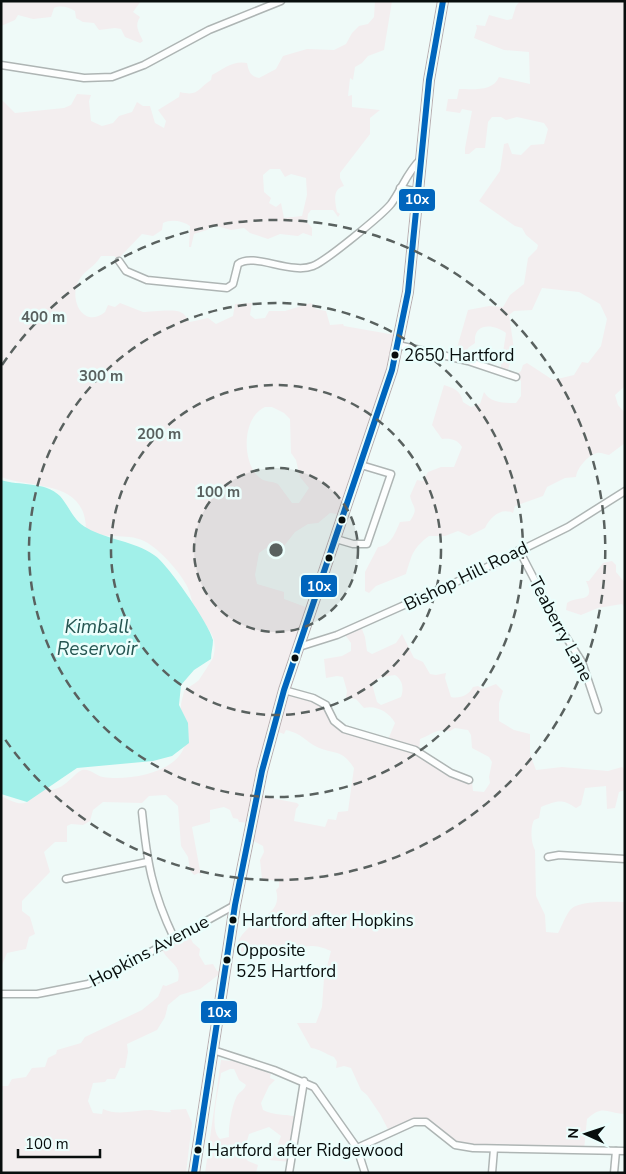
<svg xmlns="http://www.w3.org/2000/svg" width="626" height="1174" font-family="'Nunito Sans',sans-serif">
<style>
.green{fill:#f3eeef;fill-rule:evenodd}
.water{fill:#a1f0e9}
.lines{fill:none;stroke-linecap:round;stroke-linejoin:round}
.minor-casing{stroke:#aeb5b4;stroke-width:9}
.highway-casing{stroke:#b7adaf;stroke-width:12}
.minor{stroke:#fdfefe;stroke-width:6}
.highway{stroke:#ecdfe1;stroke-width:10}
.bus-1-casing{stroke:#ebfefc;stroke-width:10}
.bus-1{stroke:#0065bd;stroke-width:6}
.ring{fill:none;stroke:#59615f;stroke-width:2.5;stroke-dasharray:9 6}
.bus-dot{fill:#080e0d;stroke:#ebfefc;stroke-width:2}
.labels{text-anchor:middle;stroke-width:5;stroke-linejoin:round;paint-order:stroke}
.bus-label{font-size:17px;fill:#080e0d;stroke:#ebfefc;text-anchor:start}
.street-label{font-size:18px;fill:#080e0d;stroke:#ebfefc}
.water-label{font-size:19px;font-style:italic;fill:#255551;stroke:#ebfefc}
.centre{fill:#59615f;stroke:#ebfefc;stroke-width:2.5}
.ring-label{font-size:15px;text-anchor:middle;font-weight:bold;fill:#59615f;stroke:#ebfefc;stroke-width:5;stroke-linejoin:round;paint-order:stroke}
.line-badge{stroke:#ebfefc;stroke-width:2}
.badge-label{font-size:14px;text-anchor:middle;font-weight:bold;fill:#fff}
</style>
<rect width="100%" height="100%" fill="#effaf8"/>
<g class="green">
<path d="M1,1H141L133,12L140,17C134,26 139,32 143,41L140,43L125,37L121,29L115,28L99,30L94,23L83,22L76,18L75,11C69,7 60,5 54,8L51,17L33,19L18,15L15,20L1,26Z"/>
<path d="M375,1H392L384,50L368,56L362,63L355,67L353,80L350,78L348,96L352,95V107L380,110L370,118V134L340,173V178L344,186C332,189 335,202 337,212L340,214L338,217L333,210H311L308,214L307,222L312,228V236L303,233L298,236L280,234L268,239L250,233L244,228L231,230L213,225L207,230L194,234L191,247H189L190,226C183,221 171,219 163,223L162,230L153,236L142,234L118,259L114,256H101C95,267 83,271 78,282C69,301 84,329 105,312L108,305L115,307L120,303L143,312C151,312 176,308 182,313C185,314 187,319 190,322L208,318L216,324L233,316L235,304L252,303L250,315L255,319L265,318L269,311H285L311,303L316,309L326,311L330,325L343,324L344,326L401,336L343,515L330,513L318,523L308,524L295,532L284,546H269L259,553L255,575L257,584L284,592V599L311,609L285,687L324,704L343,729L387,742L395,723C389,712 376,705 364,708L356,699L346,698L347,691L343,677L337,676L326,678L324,659L342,656L351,651V643L343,632L360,624L365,637L367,651L372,654L396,643L402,634L414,658L423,662L430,674L436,675L446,673L445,678L451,697C460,699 469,695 473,687L478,686L483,689L496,684L503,691L499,703V721L514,730L530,734V754L536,770L562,767L608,771L622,767L625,770V790L619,792L615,808L607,809L606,786L585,788L581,805L576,808C562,798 556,801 541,807L539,818L534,820C530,828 531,843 535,850L536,896L545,915L546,932L558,933C562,926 566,914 571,909C581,900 611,902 625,902V1114C606,1113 603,1104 587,1119L584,1150L455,1144L427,1124L416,1123L391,1135L380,1114L367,1095L361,1090L351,1068L344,1066L336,1068L337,1062L334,1057C325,1054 320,1049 311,1048L297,1023H316L322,1007L324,978L331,951C308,941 303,949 281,950C272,951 262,949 254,950C246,951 243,955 235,953C239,917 285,921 276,890L279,887V881L262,879L260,860L264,852L263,846L248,838L250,823L239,822L238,819L233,818L230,810L224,807L210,810V822L192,827L201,876L199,873L194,875L190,870L188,857L181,846L178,806L166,795L149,796L142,803L103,802L93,810L90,821L83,825L71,824L67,826V842H55L44,852L50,872L22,901V911L30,917L35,934L29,937L26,949L7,953L1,967V796C10,800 18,806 28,802L27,798C44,784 45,794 58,788C68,784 76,772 82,770C90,768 96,776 103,777C129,781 182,773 186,740C187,731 182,719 181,710C180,703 183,698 184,691C188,687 195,684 199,680C201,677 212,660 213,658C220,633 204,627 195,610C192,603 191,595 188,588C181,573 159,548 144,541C126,532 103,541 86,529C85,480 34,489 1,477V99L15,113L64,108L71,105L77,94L91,95L89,101L91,121L102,126L113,123L119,116L132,112L137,102L143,106H150L155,123L164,128L166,121L158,110L179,97L180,92C199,97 198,88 211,80L212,75C223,69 234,60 247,63C249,72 250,76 259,78L276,69L283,56L307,49L334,50L346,44L352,33L359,26L368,24L374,17ZM270,169H280L285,177L291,174L306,178L307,195L302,216L284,218L281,203L276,207L269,203L271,198L264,192L263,175ZM265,407H272L284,413L290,419L291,453L296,460L300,477L309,488L299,503H292L278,484C272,481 264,482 260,478C241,463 242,417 265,407ZM395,675C403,680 404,689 401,697L381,705L377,702L372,684C377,677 387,676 395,675ZM455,728L468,730L471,735L472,748L489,757L492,762L489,777L490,783L484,792L473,791L472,782L469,780L419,752L420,739C433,734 436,728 450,731ZM273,730L284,734L286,730C303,734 305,741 317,747C335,755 341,748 354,768L348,811L338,812L336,820L328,819L325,827L294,821L296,809L299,805L297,803L256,795Z"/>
<path d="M520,1H625V386L615,395L618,405L625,413V443L609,455C606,455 600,452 597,453C588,455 577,468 576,477L565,478L547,487L543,496L515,506L513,513C501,507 490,517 485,528L469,536L458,531L445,536H429C412,549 412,555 406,574L376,586L369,593L365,591V572L378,547C391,546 395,533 400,522L410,521C419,507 413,509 410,496L417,480L423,481L428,472L441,467H454L462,447C457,439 450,438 442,439L432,425L444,385C454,388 461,391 463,402L471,407L480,404L484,392C490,403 504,403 516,403L521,396V381L516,375L521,371L523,365L527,363L553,380L574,375L582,362L588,363L601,346L607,319L600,304L579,292L542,288L532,310L514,311L509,315L514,349L507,373L500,372L506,333C494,324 473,322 475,343L468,348L465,359L454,358L468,310L489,306L503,307L510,295L524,284L528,258L537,249L538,245L526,235L522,228L515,226L479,201L500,171L504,144L508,143L512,154L521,155L531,145L544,144L548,129L544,123L517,117L506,120L501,117H492L488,122L485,148H476L469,154H465V148L472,111L462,109L460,113L446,111L448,99H457L459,89C472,89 493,92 499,77L530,84L529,52L504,50L474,38L477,28L476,25L485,26L489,15L507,20L512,19L516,6Z"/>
<path d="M612,561L616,565V572L625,583V608L622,604L598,608L581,615L566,610L567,603C577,595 597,604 586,581H589L603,563Z"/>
<path d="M187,931L193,943L200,949L199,955L205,965L213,964L217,971L222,972L200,989L180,995L168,1005L165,1017L157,1030L127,1044L128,1052L125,1068H120L115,1079H107L105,1082L93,1083L88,1101L93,1113L102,1114L103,1109C117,1116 136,1110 151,1110C158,1111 164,1113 171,1112L170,1110L186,1109L192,1123L186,1173H1L3,1092L1,1086H8L12,1079L26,1077L32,1068L45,1067L48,1058L56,1054L57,1050L81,1043L85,1037L142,1010L158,997L163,985L166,986L178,981C181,968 174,965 167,957C164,954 162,949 161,946Z"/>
<path d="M221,1060L243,1062L271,1074L270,1078L275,1080L269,1086L261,1103L263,1110C279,1117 286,1113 300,1118L291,1162L269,1160L274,1155L281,1136L269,1127L249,1134L243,1155L248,1161L258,1165L256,1173H205ZM230,1069H234L239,1080L246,1085C244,1091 238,1092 236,1098C232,1106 228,1128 229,1137L220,1139C208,1129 219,1089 221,1073Z"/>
</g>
<path class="water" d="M1,480C19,486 45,481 60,496C69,506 74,522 87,528C108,540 134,541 154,555C167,563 210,625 213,640C213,646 211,653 211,659L194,670L181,685L179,705L188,723L189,743L172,756L153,761L77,768L27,802L1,794Z"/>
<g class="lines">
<g class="minor-casing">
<g id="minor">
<path d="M1,65L84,78L112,77L144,65L209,30L281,1"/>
<path d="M400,188L418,192"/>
<path d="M119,261L126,271L147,280L227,288L233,284L238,264C253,252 291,275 313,266C326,261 382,215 391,204C402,189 407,172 421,159"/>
<path d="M398,345L468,361L516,377"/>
<path d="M336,539L353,544H367L391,474L361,465"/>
<path d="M519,550L557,623L582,662L598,710"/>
<path d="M299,647L337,635L465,578L568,527L625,491"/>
<path d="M284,690L313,698L326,705L334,721L344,729L415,750L451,773L469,780"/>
<path d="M142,812C147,862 152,892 174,938"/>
<path d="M548,857L559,855L625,859"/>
<path d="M66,879L147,862"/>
<path d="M1,994H37L88,984L138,959L235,905"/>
<path d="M213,1050L274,1070L314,1087L357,1148L365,1173"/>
<path d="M357,1148L414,1122H426L455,1145L473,1148L625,1151"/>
<path d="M289,1173L304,1081"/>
<path d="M492,1173L494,1149"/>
<path d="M614,1173L616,1151"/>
</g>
</g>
<g class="highway-casing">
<path id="highway" d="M194,1173L235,905L262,771L284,690L392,370L408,292L429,80L443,1"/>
</g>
<use href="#minor" class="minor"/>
<use href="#highway" class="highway"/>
<g class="bus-1-casing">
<path id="bus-1" d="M194,1173L235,905L262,771L284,690L392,370L408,292L429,80L443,1"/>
</g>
<use href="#bus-1" class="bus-1"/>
</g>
<circle cx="276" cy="550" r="82" fill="#59615f" fill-opacity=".12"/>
<g class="ring">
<circle cx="276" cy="550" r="82"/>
<circle cx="276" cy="550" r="165"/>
<circle cx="276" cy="550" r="247"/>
<path d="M2 365A330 330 0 1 1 2 735"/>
</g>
<g class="bus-dot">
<circle cx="395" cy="355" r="4.5"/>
<circle cx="342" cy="520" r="4.5"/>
<circle cx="329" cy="558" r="4.5"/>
<circle cx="295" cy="658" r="4.5"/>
<circle cx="233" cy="920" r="4.5"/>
<circle cx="227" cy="960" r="4.5"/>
<circle cx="198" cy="1150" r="4.5"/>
</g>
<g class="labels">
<g class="bus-label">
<text x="404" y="361">2650 Hartford</text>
<text x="242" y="926">Hartford after Hopkins</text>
<text x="236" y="956">Opposite<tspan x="236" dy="21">525 Hartford</tspan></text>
<text x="207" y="1156">Hartford after Ridgewood</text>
</g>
<g class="street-label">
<text transform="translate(466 576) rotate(-26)" y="6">Bishop Hill Road</text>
<text transform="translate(561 629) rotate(62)" y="6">Teaberry Lane</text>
<text transform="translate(149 951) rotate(-28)" y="6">Hopkins Avenue</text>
</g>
<g class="water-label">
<text x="97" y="633">Kimball<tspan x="97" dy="22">Reservoir</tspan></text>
</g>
</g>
<circle cx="276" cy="550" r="8" class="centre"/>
<g class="ring-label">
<text x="43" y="322">400 m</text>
<text x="101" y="381">300 m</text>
<text x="159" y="439">200 m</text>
<text x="218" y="497">100 m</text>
</g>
<g class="line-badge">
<rect x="398" y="188" width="38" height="24" rx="5" fill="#0065bd"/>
<rect x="300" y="574" width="38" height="24" rx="5" fill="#0065bd"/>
<rect x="200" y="1000" width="38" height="24" rx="5" fill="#0065bd"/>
</g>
<g class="badge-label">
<text x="417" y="204">10x</text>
<text x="319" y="591">10x</text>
<text x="219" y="1017">10x</text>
</g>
<rect width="626" height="1174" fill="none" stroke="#080e0d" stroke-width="5"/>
<g transform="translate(586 1134) rotate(273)" stroke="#ebfefc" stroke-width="4" paint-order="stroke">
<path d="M0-4L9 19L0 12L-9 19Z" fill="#080e0d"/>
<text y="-8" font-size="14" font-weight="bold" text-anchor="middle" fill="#080e0d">N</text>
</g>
<path d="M18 1149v8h82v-8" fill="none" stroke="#080e0d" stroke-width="2.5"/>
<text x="25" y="1149" font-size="15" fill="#080e0d" stroke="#ebfefc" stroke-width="4" paint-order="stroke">100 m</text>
</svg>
